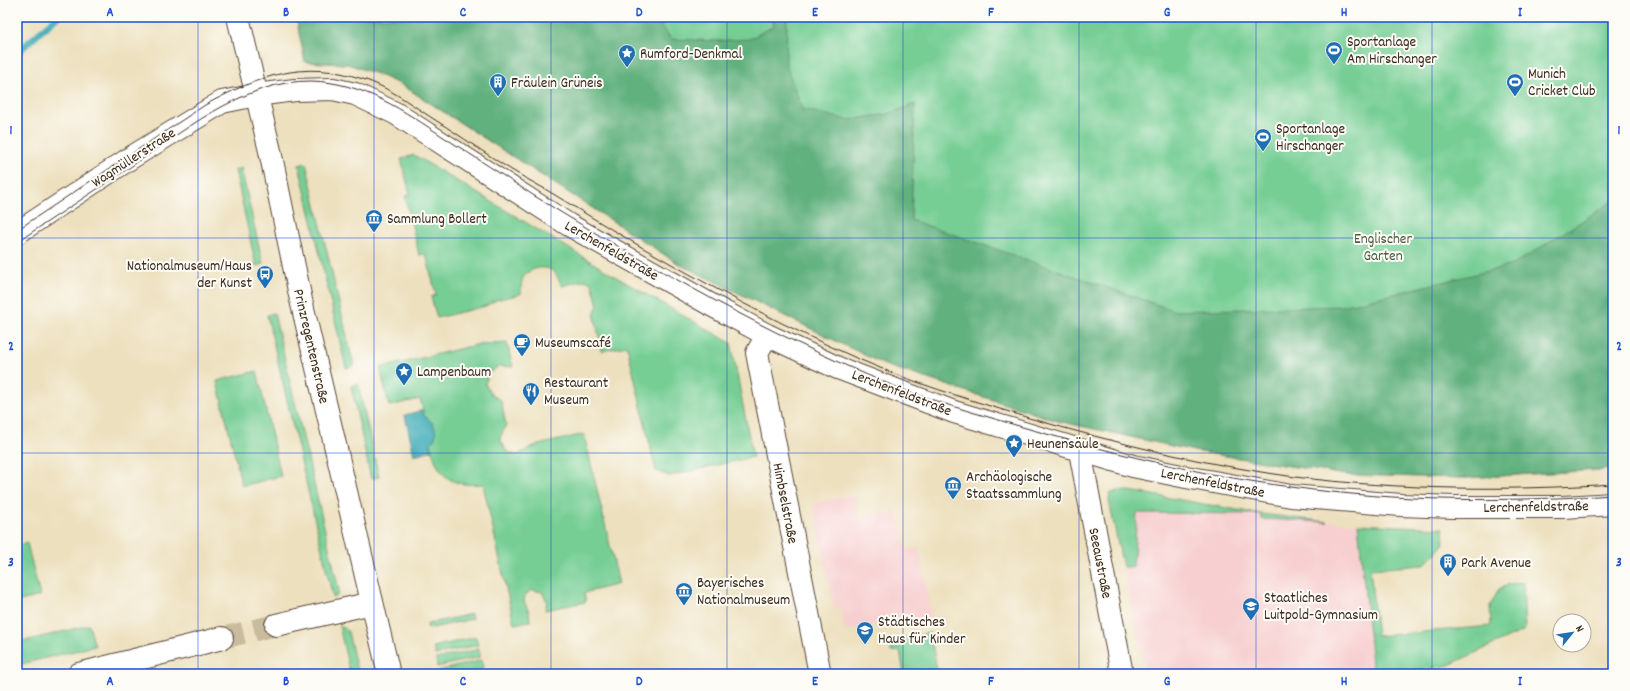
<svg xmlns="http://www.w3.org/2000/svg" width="1630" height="691" font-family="Dekko,sans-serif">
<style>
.built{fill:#f7cfd0}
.green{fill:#76ce94;stroke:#587c59}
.forest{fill:#60b17e;stroke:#4e6e4e}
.water{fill:#3aaab7;stroke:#3a6a6a}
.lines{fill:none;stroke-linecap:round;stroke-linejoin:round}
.stream{stroke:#3aaab7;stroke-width:7}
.minor-tunnel{stroke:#c9bc9e;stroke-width:22;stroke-dasharray:22 11;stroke-linecap:butt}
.minor-casing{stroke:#564536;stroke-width:24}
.major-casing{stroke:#564536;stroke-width:24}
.minor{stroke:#fff;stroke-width:22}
.major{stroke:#fff;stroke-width:22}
.tram{stroke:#3b2a1e;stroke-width:1}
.grid{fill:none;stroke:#1d4ed8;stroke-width:1;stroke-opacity:0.55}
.labels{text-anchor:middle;stroke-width:4;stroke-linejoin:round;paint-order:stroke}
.poi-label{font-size:15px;fill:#3b2a1e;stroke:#fdfcf7;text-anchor:start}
.street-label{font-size:15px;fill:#3b2a1e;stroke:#fdfcf7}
.park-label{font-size:15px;fill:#4d5b41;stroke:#fdfcf7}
.neatline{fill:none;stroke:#1d4ed8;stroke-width:1.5}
.grid-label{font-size:13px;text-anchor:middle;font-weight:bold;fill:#1d4ed8}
</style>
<rect width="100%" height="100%" fill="#fdfcf7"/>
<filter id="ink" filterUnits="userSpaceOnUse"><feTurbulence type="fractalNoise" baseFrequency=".025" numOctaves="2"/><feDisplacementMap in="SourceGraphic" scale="8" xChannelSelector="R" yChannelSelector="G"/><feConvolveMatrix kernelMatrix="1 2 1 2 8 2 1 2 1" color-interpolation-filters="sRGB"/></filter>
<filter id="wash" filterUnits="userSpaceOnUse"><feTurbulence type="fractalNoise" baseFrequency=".012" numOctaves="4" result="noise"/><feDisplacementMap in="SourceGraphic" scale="16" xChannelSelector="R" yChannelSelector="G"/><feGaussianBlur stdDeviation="0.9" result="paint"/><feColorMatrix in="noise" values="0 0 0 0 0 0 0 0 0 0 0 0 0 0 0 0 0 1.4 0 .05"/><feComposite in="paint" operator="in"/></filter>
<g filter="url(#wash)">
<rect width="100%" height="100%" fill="#ede0be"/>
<g class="built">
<path d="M1117,491H1130L1261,514L1358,524L1373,674H1146L1109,501L1110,494Z"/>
<path d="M854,495L859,518L898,511L906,550L919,548L932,617L886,626L885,623L845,631L841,608L834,609L813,504Z"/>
</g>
<g class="green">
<path d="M296,17H1613V469L1466,478L1347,475L1195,451L1058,421L885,365L679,264L402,85L377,74L348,64L305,62Z"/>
<path d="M414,155L618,278L731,343L753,457L669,476L656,471L627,346L602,351L594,313L598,306L592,283L585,280L562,286C560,282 557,275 554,272C545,264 529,268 523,278C521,282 521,289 521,294L496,300L486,306L437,318L431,297L436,295L426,254L419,255L405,196L410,194L401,159Z"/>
<path d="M306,163L354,366L346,368L299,165Z"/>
<path d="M241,168L263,264L256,266L235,170Z"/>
<path d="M274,313L339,590L338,595L333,598L267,315Z"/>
<path d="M507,343L513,367L499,366L489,373L485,384L492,395L501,400L506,425L500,438L506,451L517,455L534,446L584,434L619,584L584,593L586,602L545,610L547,601L542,592L532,590L525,595L524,602L529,611L530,621L514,624L483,484C454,487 439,479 432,450L414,455L405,415L423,410L420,399L389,406L380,368L475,345Z"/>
<path d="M257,371L281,476L242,486L217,381Z"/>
<path d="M358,384L379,477L371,479L351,386Z"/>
<path d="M1117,491H1130L1261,514L1328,522L1262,519L1261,514L1137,513L1133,567H1123L1109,501L1110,494Z"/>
<path d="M1358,524L1443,528L1444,544L1424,565L1370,569L1377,636L1491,626L1490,606L1499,589L1510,584L1523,583L1525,630L1449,665L1394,674H1373Z"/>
<path d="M27,543L40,596L17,602V546Z"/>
<path d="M471,614L472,619L428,629L427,624Z"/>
<path d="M89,625L95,646L17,665V643Z"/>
<path d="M339,626L345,628L348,632L358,674H350Z"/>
<path d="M930,633L938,674H904L900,651L891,652L889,640Z"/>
<path d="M476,637L478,645L435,655L433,647Z"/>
<path d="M479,649L480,657L437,667L436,659Z"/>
<path d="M482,660L483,669L460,674H439L438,671Z"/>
</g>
<path class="forest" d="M296,17H656L671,39L718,41L749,39L774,26L772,17H787L786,65L802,109L848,120L888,114L915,104L911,220L1176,311L1343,306L1513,265L1613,201V469L1466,478L1347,475L1195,451L1058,421L885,365L679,264L402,85L377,74L348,64L305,62Z"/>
<path class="water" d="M423,410L424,416C434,421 441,435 431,443L432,450L414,455L405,415Z"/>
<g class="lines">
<path class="stream" d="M17,53L57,17"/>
</g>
</g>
<g filter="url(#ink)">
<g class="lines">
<path class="minor-tunnel" d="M222,638L276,625"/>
<g class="minor-casing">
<g id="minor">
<path d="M17,233L132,157L222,102L256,95L295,90L333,89L355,94L395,113L569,225L713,306L767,335L838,368L954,412L1133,466L1186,477L1291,496L1401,505L1453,507H1563L1613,504"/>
<path d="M767,335L757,353L820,674"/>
<path d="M1080,451L1122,674"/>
<path d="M276,625L372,603"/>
<path d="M79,674L222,638"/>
</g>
</g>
<g class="major-casing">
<path id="major" d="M238,17L270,151L301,300L389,674"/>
</g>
<use href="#minor" class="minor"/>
<use href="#major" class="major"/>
<g class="tram">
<path d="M17,230L205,105C259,76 302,59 363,79C388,87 408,102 429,116C453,131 476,147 499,162C514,172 529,180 545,189C588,215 631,242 675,266C743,304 813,341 885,370C932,389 981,403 1029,418C1116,443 1205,465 1295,477C1400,490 1508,491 1613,484"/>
<path d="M17,242C53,218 90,194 126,170C180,134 243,80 311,81C363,82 404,111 445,138C475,157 504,176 533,195C592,232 653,267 714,300C768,329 823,356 879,380C924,399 972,412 1019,426C1108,452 1199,475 1291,487C1397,502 1507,502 1613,495"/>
</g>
</g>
</g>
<path class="grid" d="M198,17V674M374,17V674M551,17V674M727,17V674M903,17V674M1079,17V674M1256,17V674M1432,17V674M17,238H1613M17,453H1613"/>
<defs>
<g id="stadium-pin" transform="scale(0.9)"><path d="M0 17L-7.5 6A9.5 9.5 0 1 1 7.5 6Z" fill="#1f6fb2" stroke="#fdfcf7"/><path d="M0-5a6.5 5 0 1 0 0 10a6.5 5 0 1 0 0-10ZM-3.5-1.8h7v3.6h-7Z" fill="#fff"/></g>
<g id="sight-pin" transform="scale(0.9)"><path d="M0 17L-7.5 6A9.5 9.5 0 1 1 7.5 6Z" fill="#1f6fb2" stroke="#fdfcf7"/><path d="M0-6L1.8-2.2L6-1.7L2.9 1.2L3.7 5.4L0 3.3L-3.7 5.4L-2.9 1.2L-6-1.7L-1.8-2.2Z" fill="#fff"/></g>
<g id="building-pin" transform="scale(0.9)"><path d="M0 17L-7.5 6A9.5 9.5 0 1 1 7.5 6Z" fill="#1f6fb2" stroke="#fdfcf7"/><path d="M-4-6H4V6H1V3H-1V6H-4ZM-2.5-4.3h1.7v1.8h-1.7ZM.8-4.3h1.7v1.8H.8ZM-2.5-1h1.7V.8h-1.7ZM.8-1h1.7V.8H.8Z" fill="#fff"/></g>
<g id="museum-pin" transform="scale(0.9)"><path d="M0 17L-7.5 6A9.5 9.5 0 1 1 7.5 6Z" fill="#1f6fb2" stroke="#fdfcf7"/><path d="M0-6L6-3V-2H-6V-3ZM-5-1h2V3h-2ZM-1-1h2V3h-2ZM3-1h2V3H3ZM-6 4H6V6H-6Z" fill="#fff"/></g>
<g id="bus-pin" transform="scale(0.9)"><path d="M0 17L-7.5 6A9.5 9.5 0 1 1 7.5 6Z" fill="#1f6fb2" stroke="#fdfcf7"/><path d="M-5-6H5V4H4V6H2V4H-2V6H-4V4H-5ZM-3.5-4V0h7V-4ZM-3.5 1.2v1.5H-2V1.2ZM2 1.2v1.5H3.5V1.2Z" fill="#fff"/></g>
<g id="cafe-pin" transform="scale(0.9)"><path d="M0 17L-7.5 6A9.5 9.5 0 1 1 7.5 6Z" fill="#1f6fb2" stroke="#fdfcf7"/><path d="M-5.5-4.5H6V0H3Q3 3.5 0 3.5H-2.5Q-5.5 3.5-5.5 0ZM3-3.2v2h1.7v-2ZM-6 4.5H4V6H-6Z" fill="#fff"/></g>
<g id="restaurant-pin" transform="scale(0.9)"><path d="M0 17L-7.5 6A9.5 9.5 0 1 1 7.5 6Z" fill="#1f6fb2" stroke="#fdfcf7"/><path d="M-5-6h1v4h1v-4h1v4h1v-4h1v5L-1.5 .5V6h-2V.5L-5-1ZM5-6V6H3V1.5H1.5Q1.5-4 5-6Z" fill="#fff"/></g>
<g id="school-pin" transform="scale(0.9)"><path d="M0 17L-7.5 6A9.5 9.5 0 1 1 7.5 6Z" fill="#1f6fb2" stroke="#fdfcf7"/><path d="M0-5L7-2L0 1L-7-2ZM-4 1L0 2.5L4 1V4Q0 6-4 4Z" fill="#fff"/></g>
</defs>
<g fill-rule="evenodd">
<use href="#stadium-pin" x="1334" y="50"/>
<use href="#sight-pin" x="627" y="53"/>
<use href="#building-pin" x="498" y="82"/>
<use href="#stadium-pin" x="1515" y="82"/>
<use href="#stadium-pin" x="1263" y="137"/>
<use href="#museum-pin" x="374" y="218"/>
<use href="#bus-pin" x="265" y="274"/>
<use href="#cafe-pin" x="522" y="342"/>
<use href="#sight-pin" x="404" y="371"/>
<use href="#restaurant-pin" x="531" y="391"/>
<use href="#sight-pin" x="1014" y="443"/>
<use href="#museum-pin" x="953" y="485"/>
<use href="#building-pin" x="1448" y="562"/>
<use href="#museum-pin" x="684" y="591"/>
<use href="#school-pin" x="1251" y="606"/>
<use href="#school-pin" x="865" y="630"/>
</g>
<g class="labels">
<g class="poi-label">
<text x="1347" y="46">Sportanlage<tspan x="1347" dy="17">Am Hirschanger</tspan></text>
<text x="640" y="58">Rumford-Denkmal</text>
<text x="1528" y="78">Munich<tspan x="1528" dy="17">Cricket Club</tspan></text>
<text x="511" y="87">Fräulein Grüneis</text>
<text x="1276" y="133">Sportanlage<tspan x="1276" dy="17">Hirschanger</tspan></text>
<text x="387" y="223">Sammlung Bollert</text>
<text x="252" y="270" text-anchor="end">Nationalmuseum/Haus<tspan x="252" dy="17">der Kunst</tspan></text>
<text x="535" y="347">Museumscafé</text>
<text x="417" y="376">Lampenbaum</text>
<text x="544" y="387">Restaurant<tspan x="544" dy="17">Museum</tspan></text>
<text x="1027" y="448">Heunensäule</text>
<text x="966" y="481">Archäologische<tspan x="966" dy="17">Staatssammlung</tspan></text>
<text x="1461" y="567">Park Avenue</text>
<text x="697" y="587">Bayerisches<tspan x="697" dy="17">Nationalmuseum</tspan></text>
<text x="1264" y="602">Staatliches<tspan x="1264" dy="17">Luitpold-Gymnasium</tspan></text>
<text x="878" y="626">Städtisches<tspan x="878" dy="17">Haus für Kinder</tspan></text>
</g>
<g class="street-label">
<text transform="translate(133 157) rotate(-33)" y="5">Wagmüllerstraße</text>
<text transform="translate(612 250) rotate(30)" y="5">Lerchenfeldstraße</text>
<text transform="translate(312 346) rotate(77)" y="5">Prinzregentenstraße</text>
<text transform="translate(902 392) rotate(21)" y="5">Lerchenfeldstraße</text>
<text transform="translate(1213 482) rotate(11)" y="5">Lerchenfeldstraße</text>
<text transform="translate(786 503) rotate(79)" y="5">Himbselstraße</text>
<text transform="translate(1536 506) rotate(-1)" y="5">Lerchenfeldstraße</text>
<text transform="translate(1101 563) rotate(79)" y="5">Seeaustraße</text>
</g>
<g class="park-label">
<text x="1383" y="243">Englischer<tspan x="1383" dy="17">Garten</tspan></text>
</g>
</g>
<rect width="1630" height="691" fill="none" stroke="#fdfcf7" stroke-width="44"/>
<g transform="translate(1572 633) rotate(60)"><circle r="19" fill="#fdfcf7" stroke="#afa8a0"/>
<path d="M0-3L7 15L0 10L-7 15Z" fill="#1f6fb2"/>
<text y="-6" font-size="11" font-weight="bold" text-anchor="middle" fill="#3b2a1e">N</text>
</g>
<rect x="22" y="22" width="1586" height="647" class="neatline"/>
<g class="grid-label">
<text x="110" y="16">A</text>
<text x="286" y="16">B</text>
<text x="463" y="16">C</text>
<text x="639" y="16">D</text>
<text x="815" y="16">E</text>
<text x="991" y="16">F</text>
<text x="1167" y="16">G</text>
<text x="1344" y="16">H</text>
<text x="1520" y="16">I</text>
<text x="11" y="134">1</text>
<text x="1619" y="134">1</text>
<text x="11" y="350">2</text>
<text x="1619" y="350">2</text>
<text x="11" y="566">3</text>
<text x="1619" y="566">3</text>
<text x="110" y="685">A</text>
<text x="286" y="685">B</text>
<text x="463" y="685">C</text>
<text x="639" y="685">D</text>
<text x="815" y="685">E</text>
<text x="991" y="685">F</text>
<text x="1167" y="685">G</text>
<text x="1344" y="685">H</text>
<text x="1520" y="685">I</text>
</g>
</svg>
